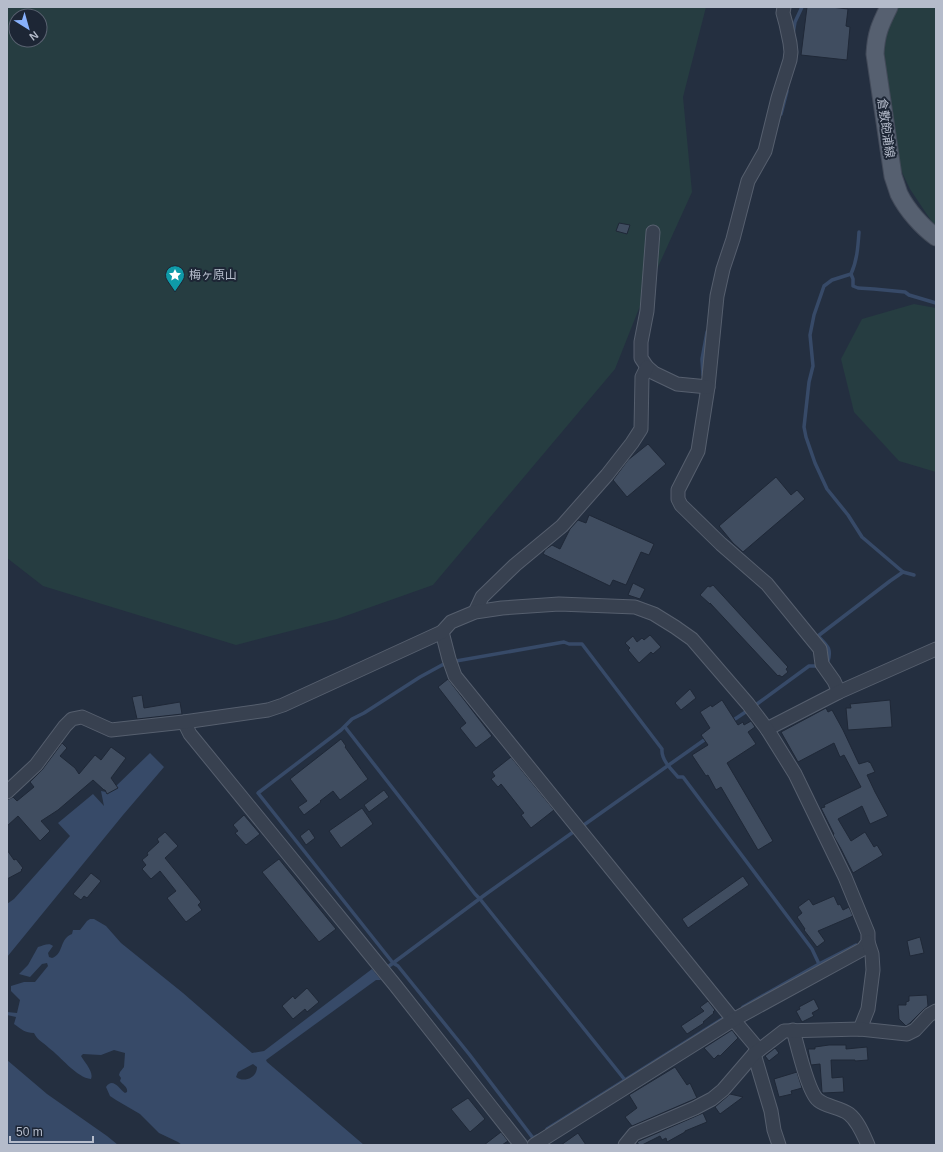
<svg xmlns="http://www.w3.org/2000/svg" width="943" height="1152" font-family="Arial,'Noto Sans JP',sans-serif">
<style>
.green{fill:#263d41;fill-rule:evenodd}
.water{fill:#374a68;fill-rule:evenodd}
.lines{fill:none;stroke-linecap:round;stroke-linejoin:round}
.stream{stroke:#374a68;stroke-width:3.5}
.building{fill:#404d60;stroke:#1f2837}
.minor-casing{stroke:#565f6e;stroke-width:15}
.major-casing{stroke:#424a59;stroke-width:19}
.minor{stroke:#384150;stroke-width:13}
.major{stroke:#566070;stroke-width:17}
.labels{text-anchor:middle;stroke-width:4;stroke-linejoin:round;paint-order:stroke}
.street-label{font-size:12px;fill:#b5bccb;stroke:#1d2635}
.poi-label{font-size:12px;fill:#b5bccb;stroke:#1d2635;text-anchor:start}
</style>
<rect width="100%" height="100%" fill="#242f40"/>
<g class="green">
<path d="M7,7H706L683,97L692,192L638,311L615,369L433,585L337,619L236,645L43,586L7,558ZM16,16H40V40H16Z"/>
<path d="M896,7H936V225L932,222L910,189L896,160L881,51Z"/>
<path d="M914,304L936,308V472L899,461L854,412L841,359L862,319Z"/>
</g>
<g class="water">
<path d="M150,753L164,767L123,815L7,957V904L14,899L70,836L58,823L93,794L104,806L101,791L106,792L112,790Z"/>
<path d="M90,919H94L106,926L121,943L183,993L252,1053L264,1051L372,969L381,980H376L266,1060L267,1062L364,1145H182L178,1142L159,1133L140,1114L116,1100L110,1096L106,1087C113,1077 119,1089 125,1093L127,1092C128,1087 123,1085 120,1081L121,1078L119,1075L120,1072L124,1067L125,1053L114,1050L101,1055L83,1054L81,1056C85,1063 94,1072 91,1079C77,1078 60,1056 49,1048C43,1042 38,1041 34,1033C25,1033 21,1029 14,1024L16,1017L7,1015V1012L17,1013L20,1000L11,991V986L24,982H35L48,966L47,963L42,964L30,977L19,974L28,965L38,947C43,946 49,942 53,946L48,953L49,957L52,958C64,954 59,939 72,934L73,930H80L87,921ZM253,1064L257,1067C257,1078 244,1083 236,1077L238,1072Z"/>
<path d="M7,1060L47,1094L107,1136L118,1145H7Z"/>
</g>
<g class="lines">
<g class="stream">
<path d="M793,34L795,22L802,7"/>
<path d="M781,114L787,91"/>
<path d="M859,232C858,247 857,261 851,274L832,280L824,286L814,315L810,335L813,366L809,382L804,427L806,437L815,463L827,489L848,515L862,537L903,572"/>
<path d="M851,274L853,279V286L858,288L874,289L905,292L909,295L936,303"/>
<path d="M703,375L702,359L707,332"/>
<path d="M825,663L828,661C832,648 827,646 818,636L890,581L903,572L914,575"/>
<path d="M757,704L809,666H817"/>
<path d="M732,721L747,711"/>
<path d="M345,727L475,894L480,899L625,1080L727,1016"/>
<path d="M581,827L707,738"/>
<path d="M385,969L486,894L576,830"/>
<path d="M743,1007L819,964L856,945"/>
<path d="M547,1129L625,1080"/>
<path d="M537,1136L533,1138L469,1054L398,966L393,963L258,793L341,730L352,719L364,713L420,677L442,665L456,661L564,642L569,644H582L662,749C661,760 672,770 678,777H683L812,949L819,964"/>
</g>
</g>
<g class="building">
<path d="M807,7H831L848,9L846,26L850,27L847,60L801,55Z"/>
<path d="M619,223L630,225L627,234L616,231Z"/>
<path d="M648,444L666,464L627,497L613,480L628,460Z"/>
<path d="M776,477L791,495L797,490L805,499L743,552L733,543L719,526Z"/>
<path d="M589,515L654,544L649,555L641,552L626,585L613,580L610,586L543,554L545,550L552,545L560,549L570,529L578,520L586,523Z"/>
<path d="M633,583L645,589L640,599L628,595Z"/>
<path d="M713,585L788,667L786,669L788,672L782,677L779,675L778,676L710,603V604L700,595L708,586L710,587Z"/>
<path d="M650,635L661,647L653,654L651,652L639,663L628,650L630,648L625,643L633,636L637,642L642,638L644,640Z"/>
<path d="M448,679L492,736L476,748L460,728L466,723L438,687Z"/>
<path d="M690,689L696,698L681,710L675,703Z"/>
<path d="M142,695L144,708L180,702L182,714L137,719L132,697Z"/>
<path d="M722,700L738,725L743,722L744,725L751,721L755,727L748,732L756,744L727,763L773,841L758,850L721,787L716,790L708,775L706,776L692,755L708,745L701,735L710,728L700,712L711,705L712,707Z"/>
<path d="M890,700L892,727L848,730L846,708H851L850,704Z"/>
<path d="M826,708L828,712L832,710L843,730L859,764L869,761V763L870,762L875,772L867,775L875,792L888,816L870,824L862,806L838,819L851,841L865,832L874,847L877,845L883,855L853,873L841,849L833,835L834,834L821,808L825,807L824,805L861,787L844,755L840,757L834,743L798,762L781,732Z"/>
<path d="M341,739L346,746L345,747L368,779L340,800L333,791L320,801L321,802L304,815L298,807L307,801L290,779Z"/>
<path d="M62,743L67,748L60,756L75,768L79,774L95,755L101,760L111,747L126,758L111,778L118,788L107,794L105,790H104L93,780L58,810L41,821L50,831L40,841L18,816L7,826V800L13,797L17,801L34,787L30,782L42,770Z"/>
<path d="M511,757L554,810L531,828L521,815L524,813L501,784L498,787L491,779L495,776L492,772Z"/>
<path d="M384,790L389,797L369,812L364,805Z"/>
<path d="M362,808L373,824L341,848L329,831Z"/>
<path d="M244,815L260,834L246,845L235,833L238,831L233,825Z"/>
<path d="M309,829L315,838L306,845L300,836Z"/>
<path d="M165,832L178,846L165,858L201,902L198,905L202,910L186,922L167,898L176,891L160,871L151,879L142,869L146,865L142,860L148,855L147,853L159,842L157,839Z"/>
<path d="M7,850L14,860L16,859L23,868L21,870L22,871L7,879Z"/>
<path d="M279,859L336,929L319,942L262,872Z"/>
<path d="M91,873L101,881L87,898L84,896L81,900L73,894Z"/>
<path d="M743,876L749,885L688,928L682,919Z"/>
<path d="M834,896L838,905L840,904L843,910L849,907L853,916L818,931L825,941L817,947L804,930L805,929L797,917L802,913L798,907L809,899L813,905Z"/>
<path d="M920,937L924,953L910,956L907,941Z"/>
<path d="M307,988L319,1002L307,1012L305,1009L293,1019L282,1006L293,996L295,999Z"/>
<path d="M927,995L928,1006L923,1010L910,1023L906,1026L899,1019L898,1005H906V1002L909,1001V996Z"/>
<path d="M814,999L819,1009L812,1013L814,1016L802,1022L796,1011L800,1009L799,1007Z"/>
<path d="M708,1001L715,1010L713,1012L714,1013L703,1022L704,1023L687,1034L681,1026L704,1011L700,1007Z"/>
<path d="M732,1030L738,1038L720,1056L718,1055L714,1059L704,1048Z"/>
<path d="M829,1045H846V1049L867,1047L868,1060L855,1061V1060H831L832,1078L843,1077L844,1092L823,1093L822,1092L820,1064L811,1065L808,1049H815V1047Z"/>
<path d="M775,1048L779,1053L769,1061L765,1056Z"/>
<path d="M675,1067L687,1085L690,1083L697,1098L632,1126L625,1117L637,1108L629,1095Z"/>
<path d="M797,1072L802,1088L791,1091L792,1094L779,1097L774,1079Z"/>
<path d="M730,1094L743,1097L720,1114L715,1107Z"/>
<path d="M468,1098L485,1119L470,1132L451,1109Z"/>
<path d="M703,1113L707,1122L685,1131V1132L667,1142L666,1138L662,1140L660,1136L642,1145H639L637,1142L639,1141Z"/>
<path d="M501,1132L508,1141L502,1145H484Z"/>
<path d="M578,1133L586,1145H561Z"/>
</g>
<g class="lines">
<g class="minor-casing">
<g id="minor">
<path d="M784,7L783,13L786,24L790,43L791,52L790,60L778,98L765,151L748,181L733,239L723,269L717,296L708,387L700,438L698,451L678,490V499L681,505L721,544L767,584L820,649L822,664L834,681L839,692"/>
<path d="M653,232L647,311L641,342V358L647,367L654,373L677,384L708,387"/>
<path d="M475,612L482,597L515,565L562,526L607,475L632,443L641,429L642,377L647,367"/>
<path d="M442,632L449,659L455,676L727,1012L759,1050"/>
<path d="M184,722L190,734L395,985L521,1145"/>
<path d="M767,729L839,692L936,649"/>
<path d="M7,792L36,765L65,726L72,719L82,717L111,730L184,722L268,710L283,705L442,632L451,622L475,612L502,608L559,604L635,607L654,614L675,627L692,639L748,704L767,729L795,774L845,877L868,933V942L863,949L733,1020L534,1145"/>
<path d="M860,1029L868,1009L873,970L872,954L868,942"/>
<path d="M793,1030C797,1044 808,1092 818,1100C826,1107 840,1107 849,1114C858,1121 863,1134 868,1145"/>
<path d="M754,1054L771,1111L774,1130L779,1145"/>
<path d="M625,1145L634,1134L695,1108L712,1099L723,1090L754,1054L784,1031L860,1029L907,1034L915,1030L929,1015L936,1011"/>
</g>
</g>
<g class="major-casing">
<path id="major" d="M889,7C880,25 876,34 875,54L893,176C895,182 897,188 899,194C907,210 922,227 936,237"/>
</g>
<use href="#minor" class="minor"/>
<use href="#major" class="major"/>
</g>
<defs>
<g id="sight-pin" transform="scale(1)"><path d="M0 17L-7.5 6A9.5 9.5 0 1 1 7.5 6Z" fill="#0f9aa8" stroke="#1d2635"/><path d="M0-6L1.8-2.2L6-1.7L2.9 1.2L3.7 5.4L0 3.3L-3.7 5.4L-2.9 1.2L-6-1.7L-1.8-2.2Z" fill="#fff"/></g>
</defs>
<g fill-rule="evenodd">
<use href="#sight-pin" x="175" y="275"/>
</g>
<g class="labels">
<g class="street-label">
<text transform="translate(886 128) rotate(82)" y="4">倉敷飽浦線</text>
</g>
<g class="poi-label">
<text x="189" y="279">梅ヶ原山</text>
</g>
</g>
<rect width="943" height="1152" fill="none" stroke="#b5bccb" stroke-width="16"/>
<g transform="translate(28 28) rotate(143)"><circle r="19" fill="#1d2635" stroke="#5a6271"/>
<path d="M0-3L7 15L0 10L-7 15Z" fill="#88b1fc"/>
<text y="-6" font-size="11" font-weight="bold" text-anchor="middle" fill="#b5bccb">N</text>
</g>
<path d="M10 1136v6h83v-6" fill="none" stroke="#b5bccb" stroke-width="2"/>
<text x="16" y="1136" font-size="12" fill="#b5bccb" stroke="#1d2635" stroke-width="3" paint-order="stroke">50 m</text>
</svg>
